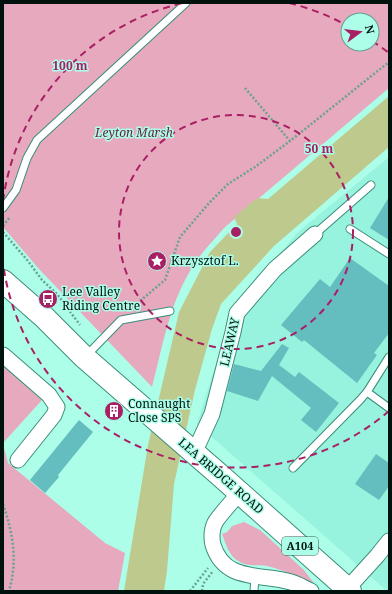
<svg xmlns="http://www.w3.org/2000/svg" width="392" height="594" font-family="'Noto Serif',serif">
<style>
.built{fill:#97f3dd}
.green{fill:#e6a9be;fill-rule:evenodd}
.water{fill:#bec98d}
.building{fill:#64bdbe}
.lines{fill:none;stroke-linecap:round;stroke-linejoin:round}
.service-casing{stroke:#3a8d7b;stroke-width:9}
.minor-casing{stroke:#3a8d7b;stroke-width:17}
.primary-casing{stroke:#3a8d7b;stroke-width:24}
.path{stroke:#69a294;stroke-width:2.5;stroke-dasharray:2 2;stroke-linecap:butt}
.service{stroke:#fff;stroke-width:7}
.minor{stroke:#fff;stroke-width:15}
.primary{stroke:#fff;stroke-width:22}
.ring{fill:none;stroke:#a91f63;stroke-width:2;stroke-dasharray:7 5}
.labels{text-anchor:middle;stroke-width:3;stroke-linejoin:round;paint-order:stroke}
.shield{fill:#acfee9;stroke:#34594f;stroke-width:1}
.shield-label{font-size:11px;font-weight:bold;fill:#00120d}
.park-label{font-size:12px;font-style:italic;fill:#661d3e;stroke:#acfee9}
.poi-label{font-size:12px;fill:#00120d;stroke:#acfee9;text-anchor:start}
.street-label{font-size:12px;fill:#00120d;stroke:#acfee9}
.centre{fill:#a91f63;stroke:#acfee9;stroke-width:2}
.ring-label{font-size:12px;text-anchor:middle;font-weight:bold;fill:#a91f63;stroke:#acfee9;stroke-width:3;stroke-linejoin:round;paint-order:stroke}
</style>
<rect width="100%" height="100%" fill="#acfee9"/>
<path class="built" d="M389,157V591H387L197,424L233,310L297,233Z"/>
<g class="green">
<path d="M3,3H389V88L224,228C212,242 199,255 190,271C169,306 162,349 152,387L39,269L3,227ZM348,20H372V44H348Z"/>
<path d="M3,366L42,400L3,443Z"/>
<path d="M3,444L8,463L105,543L125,553L118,591H3Z"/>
<path d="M244,522L260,530L304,570L316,586C300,578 284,570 267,566C258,564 248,567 240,562C229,557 226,544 222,534L227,532L232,526Z"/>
</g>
<path class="water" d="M389,96V147L274,246L221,304L212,329L195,390L174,484L167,571L164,591H124L148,445L179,312L210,252L237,224L234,217L257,198L268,199Z"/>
<g class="building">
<path d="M389,197V240L370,228Z"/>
<path d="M350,258L389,286V333L374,353L377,355L357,383L304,340L302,342L281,325L320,279L330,287Z"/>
<path d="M282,344L289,348L279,365L295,377L299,372L339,403L316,432L301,420L311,408L272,376L258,401L227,391L234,364L261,371Z"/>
<path d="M79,420L93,432L58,475L59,477L45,493L30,480Z"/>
<path d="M376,454L389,463V486L379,500L355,484Z"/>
</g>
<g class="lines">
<g class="service-casing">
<g id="service">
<path d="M3,208L16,190L27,158L37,140L186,3"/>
<path d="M350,229L389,254"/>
<path d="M315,234L371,185"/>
<path d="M86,356L121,320L170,311"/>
<path d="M389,357L367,392L389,408"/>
<path d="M293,468L360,400L367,392"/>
<path d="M254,591L255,577"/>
</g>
</g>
<g class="minor-casing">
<g id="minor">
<path d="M3,355L49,395L57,407L54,415L18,460"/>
<path d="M194,453L212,414L233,332L237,313L275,269L315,234"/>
<path d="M240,492C232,502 223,511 216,521C212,527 211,537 213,545C225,583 261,573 291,582C298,584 304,588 311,591"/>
<path d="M347,589L377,556L389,541"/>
</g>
</g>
<g class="primary-casing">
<path id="primary" d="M3,281L44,317L84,357L222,477L350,591"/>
</g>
<g class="path">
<path d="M245,88L290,141L389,62"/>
<path d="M3,226L10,217"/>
<path d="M3,232L28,261L42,280L57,294L80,325"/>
<path d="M134,306L165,280L180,237L210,202L228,184L255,167L290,141"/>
<path d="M3,504C13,533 18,561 9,591"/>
<path d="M190,591L208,568"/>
<path d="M202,591L203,584L213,571"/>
</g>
<use href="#service" class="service"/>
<use href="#minor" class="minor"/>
<use href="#primary" class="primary"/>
</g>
<g class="ring">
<circle cx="236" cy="232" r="117"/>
<path d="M389 411A235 235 0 0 1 3 263M3 201A235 235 0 0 1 183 3M289 3A235 235 0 0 1 346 25M372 41A235 235 0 0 1 389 53"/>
</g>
<defs>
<g id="sight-disc" transform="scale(1)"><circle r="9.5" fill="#a91f63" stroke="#acfee9"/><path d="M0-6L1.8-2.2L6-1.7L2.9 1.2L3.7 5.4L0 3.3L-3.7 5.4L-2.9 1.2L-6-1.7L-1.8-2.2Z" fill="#fff"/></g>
<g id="bus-disc" transform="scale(1)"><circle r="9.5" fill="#a91f63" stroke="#acfee9"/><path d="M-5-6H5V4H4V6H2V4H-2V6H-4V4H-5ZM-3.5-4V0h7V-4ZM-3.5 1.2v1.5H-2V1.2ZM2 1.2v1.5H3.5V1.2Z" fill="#fff"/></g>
<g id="building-disc" transform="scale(1)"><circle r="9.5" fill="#a91f63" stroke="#acfee9"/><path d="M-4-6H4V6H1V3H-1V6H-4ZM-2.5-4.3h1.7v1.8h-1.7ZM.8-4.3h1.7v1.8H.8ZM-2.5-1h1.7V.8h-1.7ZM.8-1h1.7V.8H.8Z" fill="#fff"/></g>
</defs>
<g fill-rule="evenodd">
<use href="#sight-disc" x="157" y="261"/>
<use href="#bus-disc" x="48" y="299"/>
<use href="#building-disc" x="114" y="411"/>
</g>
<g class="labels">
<rect class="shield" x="282" y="537" width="36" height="18" rx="3"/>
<g class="shield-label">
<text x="300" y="550">A104</text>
</g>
<g class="park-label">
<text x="134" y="137">Leyton Marsh</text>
</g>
<g class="poi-label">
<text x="171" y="265">Krzysztof L.</text>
<text x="62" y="296">Lee Valley<tspan x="62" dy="14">Riding Centre</tspan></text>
<text x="128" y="408">Connaught<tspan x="128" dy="14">Close SPS</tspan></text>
</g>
<g class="street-label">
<text transform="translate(230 342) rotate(-77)" y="4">LEAWAY</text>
<text transform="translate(221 476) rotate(41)" y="4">LEA BRIDGE ROAD</text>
</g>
</g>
<circle cx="236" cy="232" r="6" class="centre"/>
<g class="ring-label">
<text x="70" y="70">100 m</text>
<text x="319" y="153">50 m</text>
</g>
<rect width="392" height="594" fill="none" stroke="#00120d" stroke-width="8"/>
<g transform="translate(360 32) rotate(75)"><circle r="19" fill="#acfee9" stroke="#67a091"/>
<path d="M0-3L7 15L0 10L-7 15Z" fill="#a91f63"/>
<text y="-6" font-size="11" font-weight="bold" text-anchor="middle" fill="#00120d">N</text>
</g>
</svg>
